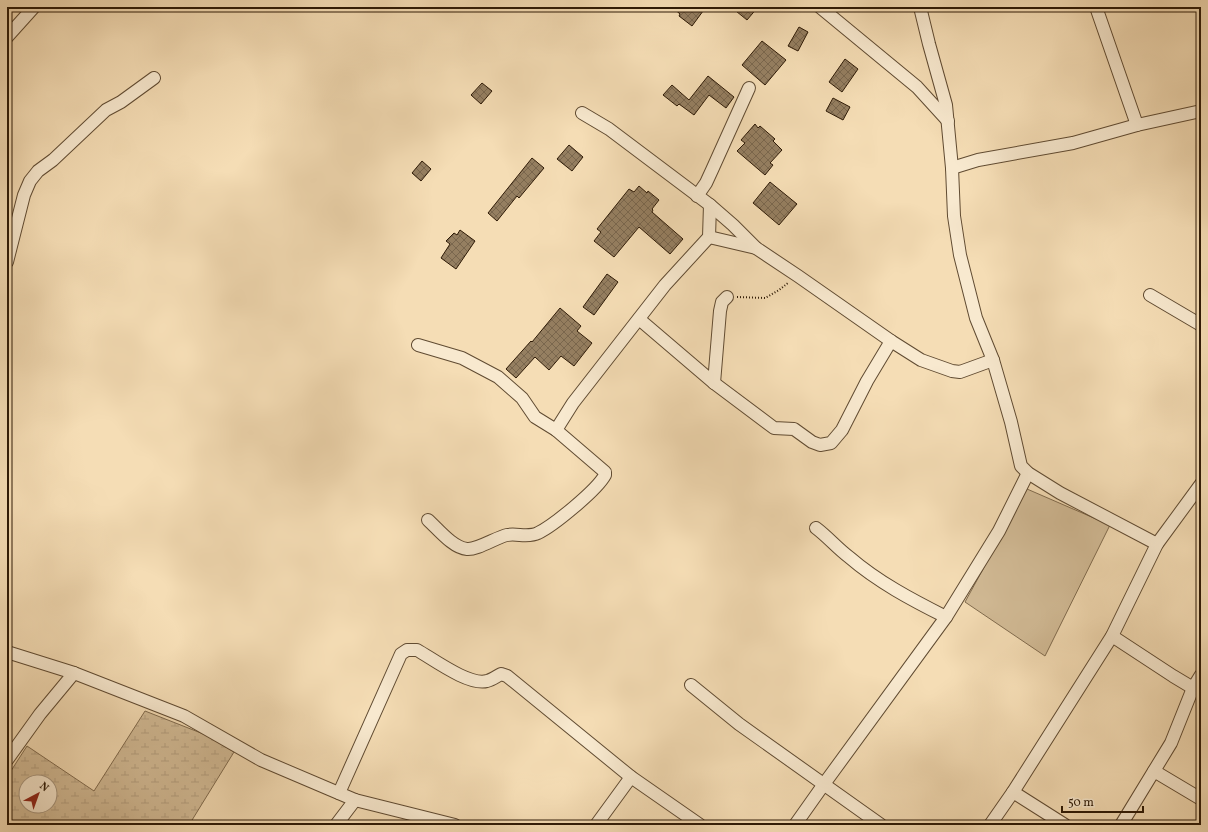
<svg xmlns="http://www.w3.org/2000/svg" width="1208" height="832" font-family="Vollkorn,serif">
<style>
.grass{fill:#d3bc97;stroke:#806b4e}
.wetland{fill:url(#wetland-marsh);stroke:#806b4e;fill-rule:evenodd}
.building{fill:url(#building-cross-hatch);stroke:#2e1a06}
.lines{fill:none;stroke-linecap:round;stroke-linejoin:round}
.minor-casing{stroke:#604b32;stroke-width:14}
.path{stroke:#2e1a06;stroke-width:2;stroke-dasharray:1 2;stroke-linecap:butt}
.minor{stroke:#f8e9cf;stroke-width:12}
</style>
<defs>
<pattern id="wetland-marsh" width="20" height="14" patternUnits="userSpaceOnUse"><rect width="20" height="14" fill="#d3bc97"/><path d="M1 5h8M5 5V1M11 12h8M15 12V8" fill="none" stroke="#b5a181"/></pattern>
<pattern id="building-cross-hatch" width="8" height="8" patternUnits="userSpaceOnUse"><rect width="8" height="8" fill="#957f61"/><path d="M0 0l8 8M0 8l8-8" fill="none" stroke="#7a674e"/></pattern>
</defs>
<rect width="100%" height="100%" fill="#f5ddb5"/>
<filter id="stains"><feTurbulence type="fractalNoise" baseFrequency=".005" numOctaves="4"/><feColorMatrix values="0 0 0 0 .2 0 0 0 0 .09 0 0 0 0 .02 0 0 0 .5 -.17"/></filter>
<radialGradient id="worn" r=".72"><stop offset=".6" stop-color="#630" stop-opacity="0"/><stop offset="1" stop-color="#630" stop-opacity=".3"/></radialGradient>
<path class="grass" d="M1027,489L1110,525L1045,656L965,602Z"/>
<path class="wetland" d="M145,711L206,735L234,752L189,825H7V777L27,746L94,791ZM26,782H50V806H26Z"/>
<g class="building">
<path d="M672,7H706L692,26L679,16L680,14Z"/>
<path d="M731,7H758L747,20Z"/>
<path d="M799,27L808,32L798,51L788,46Z"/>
<path d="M762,41L786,60L765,85L742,65Z"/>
<path d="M845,59L858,69L842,92L829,82Z"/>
<path d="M708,76L734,97L726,108L709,95L694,115L679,104L677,106L663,95L672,85L689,100Z"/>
<path d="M482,83L492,91L481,104L471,95Z"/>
<path d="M833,98L850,107L843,120L826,111Z"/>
<path d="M755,124L758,128L760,126L775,139L773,141L782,150L770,163L773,165L765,175L737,151L745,143L741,140Z"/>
<path d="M569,145L583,157L572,171L557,159Z"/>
<path d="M532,158L544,168L519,198L517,196L497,221L488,213Z"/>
<path d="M422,161L431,169L421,181L412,173Z"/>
<path d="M770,182L797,204L779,225L753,203Z"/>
<path d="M639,186L647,193L648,191L659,200L652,209L653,210L652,212L683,239L670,254L639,227L614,257L594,241L601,232L597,229L629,189L634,192Z"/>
<path d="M460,230L475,241L456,269L441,258L450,244L446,241L454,233L457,235Z"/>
<path d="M607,274L618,282L594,315L583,307Z"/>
<path d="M560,308L581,326L577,331L592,343L574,366L561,356L549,370L535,357L516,378L506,369L531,341L532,342Z"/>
</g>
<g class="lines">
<g class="minor-casing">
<g id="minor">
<path d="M820,7L917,87L948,121"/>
<path d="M920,7L929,44L946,105L952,168L954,216L960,255L976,318L993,360L1011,422L1021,466L1028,473L1060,493L1157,544"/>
<path d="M1096,7L1137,125"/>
<path d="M7,37L34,7"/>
<path d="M582,113L609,129L710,205L733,225L756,248L798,276L891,341L921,360L952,371L960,372L993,360"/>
<path d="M952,168L978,160L1073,143L1137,125L1201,111"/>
<path d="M697,196L706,183L712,170L749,88"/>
<path d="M709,237L756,248"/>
<path d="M7,262L24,195L30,181L38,171L53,160L106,110L121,102L154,78"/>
<path d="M1150,295L1201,325"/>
<path d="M639,319L714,383L774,428L794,429L812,442L820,445L831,443L842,430L867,381L891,341"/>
<path d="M418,345L462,358L498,377L522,398L535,417L556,430L605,472V475C597,490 553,526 538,533C528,538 517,533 507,535C497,537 477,550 467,549C453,548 438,529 428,520"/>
<path d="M714,383L720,311L722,302L727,297"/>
<path d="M556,430L573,403L665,285L709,237L710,205"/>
<path d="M816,528C828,537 837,548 849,557C878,582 912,600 946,617"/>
<path d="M1112,636L1173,676L1193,688"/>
<path d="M7,652L74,673L184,716L261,760L355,800L455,825"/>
<path d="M691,685L739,724L881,825"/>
<path d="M7,760L40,714L74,673"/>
<path d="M1154,771L1201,799"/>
<path d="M1013,792L1065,825"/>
<path d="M339,793L401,654L407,650H417C433,659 469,686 487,681C492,680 497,676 501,674L507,676L631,777L700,825"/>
<path d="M336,825L355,800"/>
<path d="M596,825L631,777"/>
<path d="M795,825L824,784L946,617L999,531L1028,473"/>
<path d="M990,825L1013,792L1112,636L1157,544L1201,484"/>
<path d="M1121,825L1171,743L1193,688L1201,675"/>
</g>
</g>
<path class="path" d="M737,297L765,298L779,290L788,283"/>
<use href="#minor" class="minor"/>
</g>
<rect width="1208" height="832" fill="none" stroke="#f5ddb5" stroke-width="24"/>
<rect x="8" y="8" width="1192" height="816" fill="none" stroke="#2e1a06" stroke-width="2"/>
<rect x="12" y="12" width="1184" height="808" fill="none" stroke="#2e1a06"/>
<g transform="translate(38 794) rotate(41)"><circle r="19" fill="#f8e9cf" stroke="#a7967f"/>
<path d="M0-3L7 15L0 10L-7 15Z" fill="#8f2418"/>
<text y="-6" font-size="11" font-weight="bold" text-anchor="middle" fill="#2e1a06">N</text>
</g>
<path d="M1062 806v6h81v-6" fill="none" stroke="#2e1a06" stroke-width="2"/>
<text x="1068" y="806" font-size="12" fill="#2e1a06" stroke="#f8e9cf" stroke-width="3" paint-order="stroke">50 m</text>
<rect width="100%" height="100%" filter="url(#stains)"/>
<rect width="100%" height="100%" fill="url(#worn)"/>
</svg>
